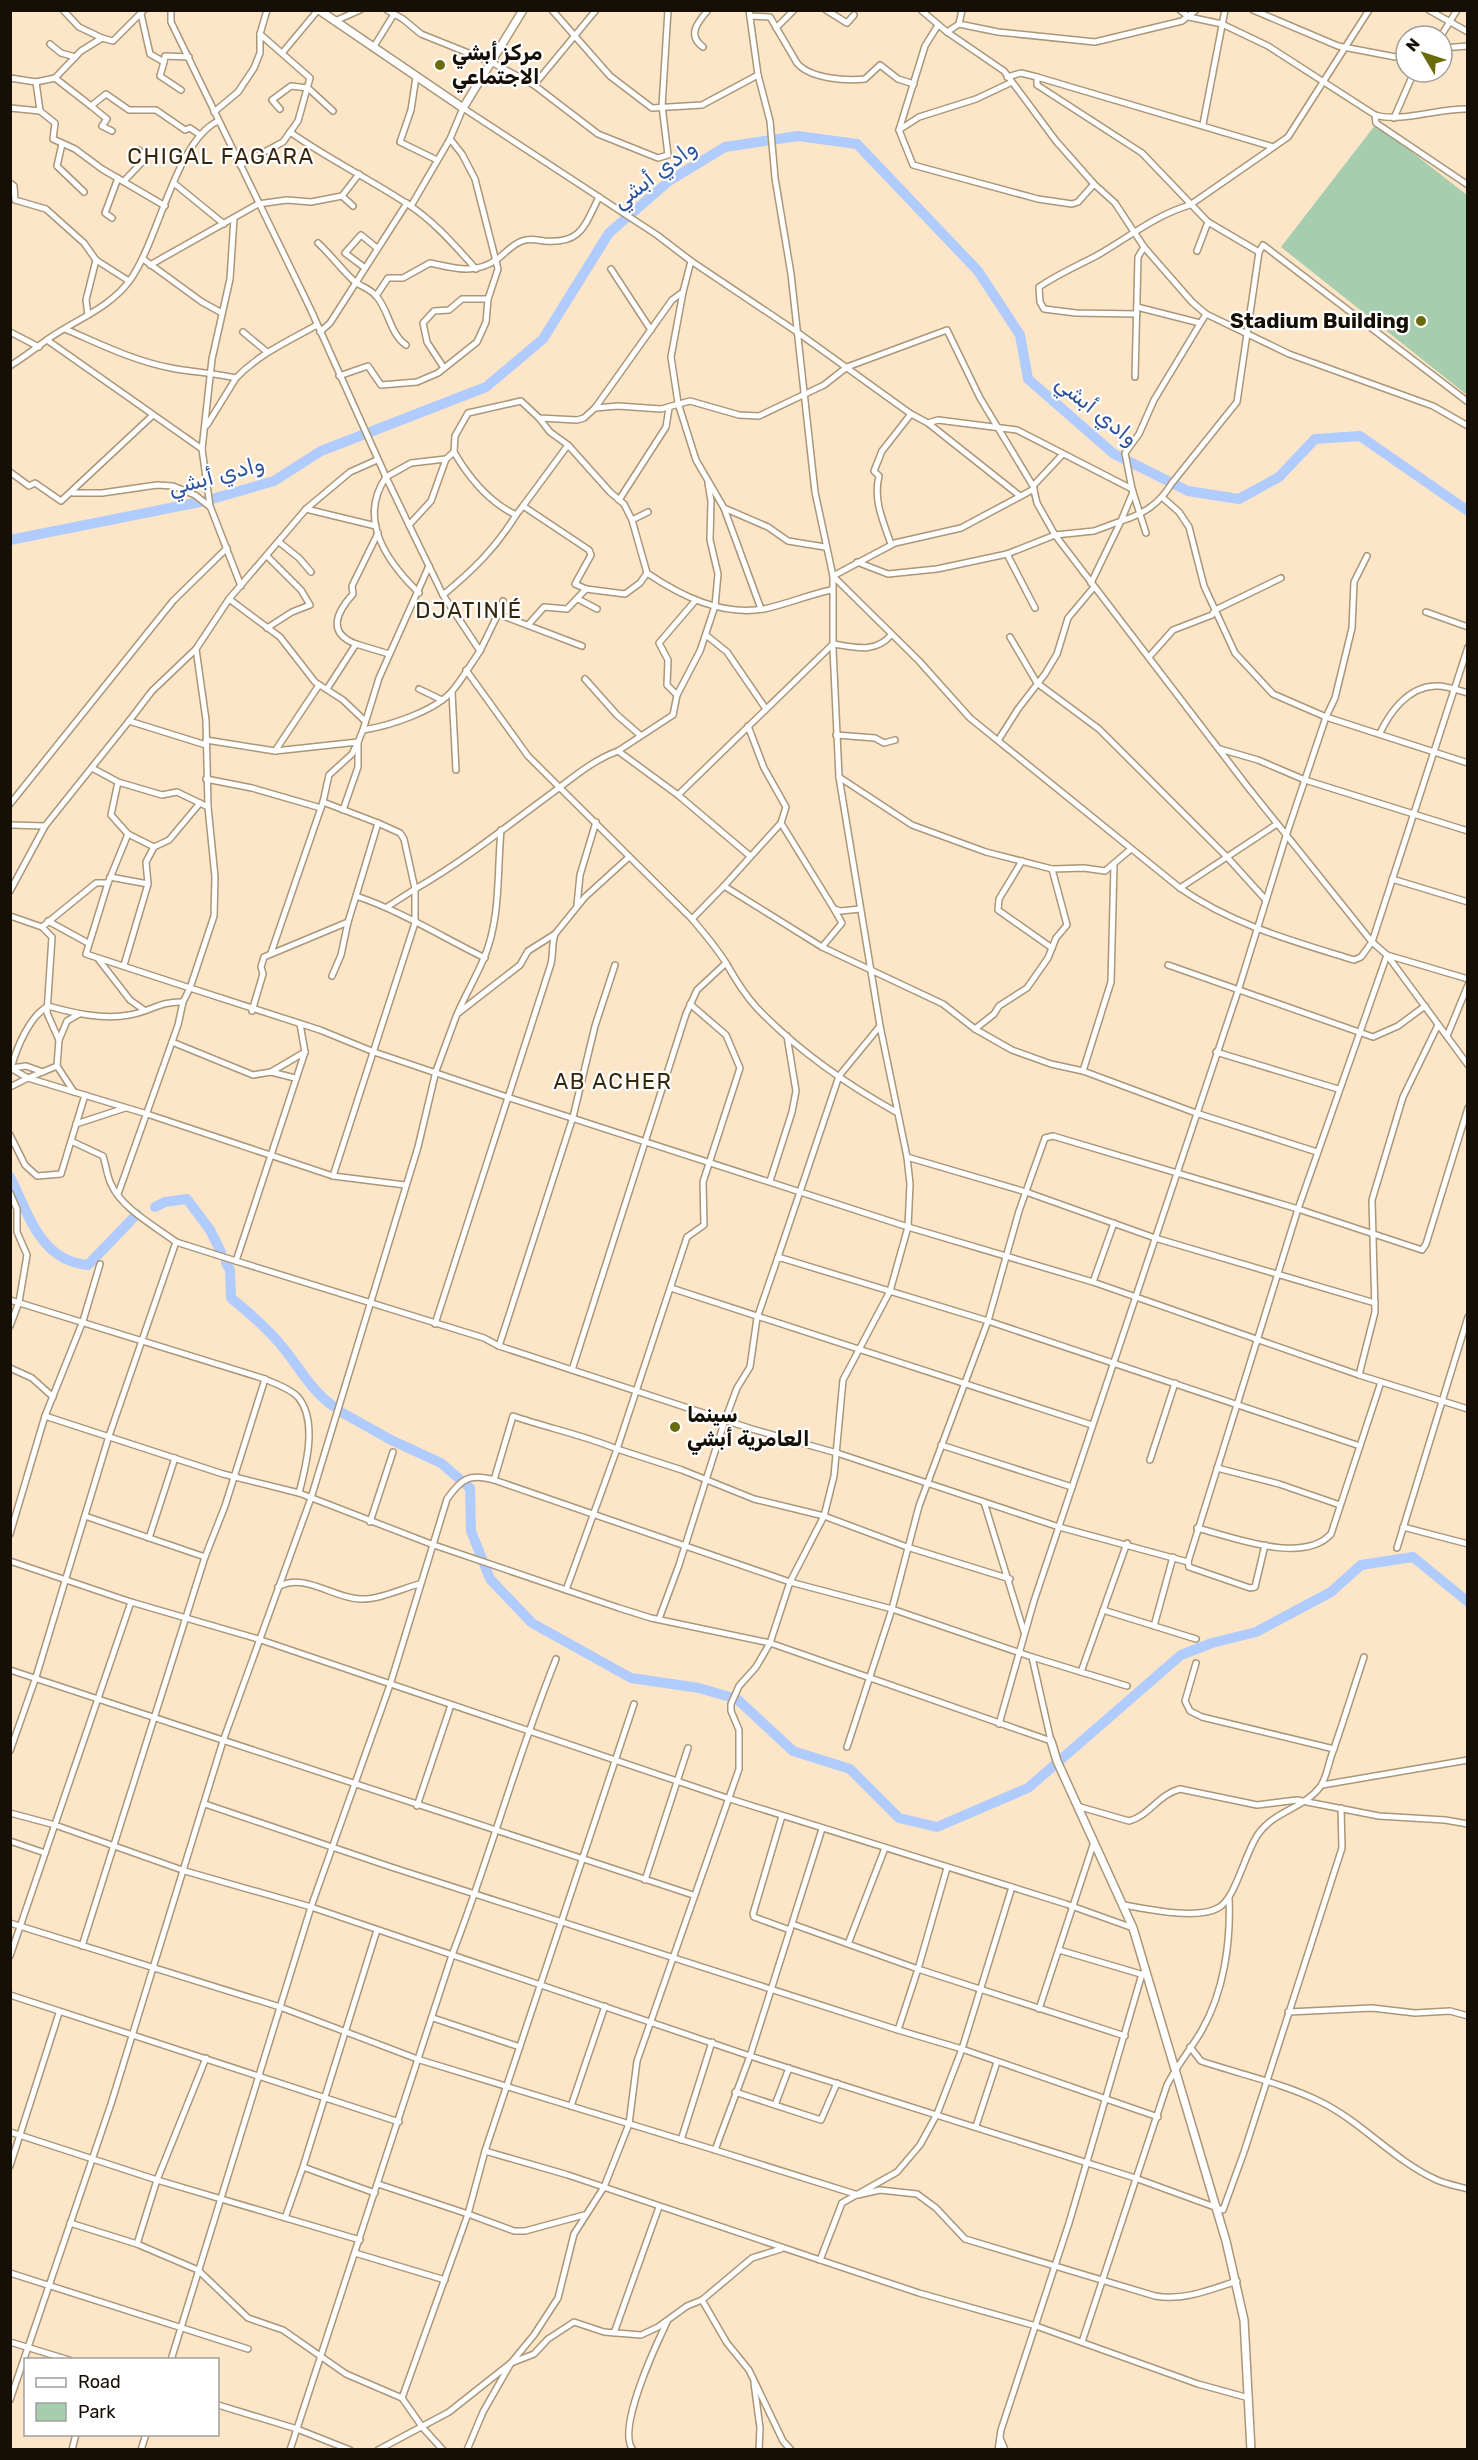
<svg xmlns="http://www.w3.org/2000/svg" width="1478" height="2460" font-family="Rubik,Cairo,sans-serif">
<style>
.green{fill:#a7cdaf}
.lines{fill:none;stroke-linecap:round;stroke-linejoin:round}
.river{stroke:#b0cbfd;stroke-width:10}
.minor-casing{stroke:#aa9678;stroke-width:8}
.tertiary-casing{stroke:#aa9678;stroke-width:10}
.minor{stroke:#fff;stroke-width:5}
.tertiary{stroke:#fff;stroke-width:7}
.poi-dot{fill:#6a6b0b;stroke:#fff;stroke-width:2}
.labels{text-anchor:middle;stroke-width:4.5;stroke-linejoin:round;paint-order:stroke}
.poi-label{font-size:21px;font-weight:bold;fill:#160f05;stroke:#fff;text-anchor:start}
.neighbourhood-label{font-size:22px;letter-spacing:1.5px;fill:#36260b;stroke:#fff}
.water-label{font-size:22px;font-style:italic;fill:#2d529b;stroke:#fff}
</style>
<rect width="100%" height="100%" fill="#fce6c7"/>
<path class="green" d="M1376,124L1467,195V395L1281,247Z"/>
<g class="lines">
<g class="river">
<path d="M10,540L205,501L274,481L321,451L486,387L543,339L609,233L669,181L725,147L798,136L857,144L978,271L1020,335L1028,379L1114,454L1188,491L1239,499L1279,477L1315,439L1360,436L1468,511"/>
<path d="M10,1177C29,1214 40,1261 88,1265L137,1214"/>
<path d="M155,1207L165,1202L187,1199L210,1230L221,1252"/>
<path d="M226,1263L230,1270L231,1298C251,1314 269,1330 285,1350C300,1369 312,1391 333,1406"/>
<path d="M341,1412L391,1440L441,1463L470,1488L471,1531L490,1579L532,1623L631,1678L699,1688L737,1699L793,1751L850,1769L899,1818L937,1827L1028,1788L1181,1655L1212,1643L1256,1632L1331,1592L1361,1565L1413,1557L1468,1602"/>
</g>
<g class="minor-casing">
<g id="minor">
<path d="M63,10L79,27L102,38"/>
<path d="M171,10V22L310,308L386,477L411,463L446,459L454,452L455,436L468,413L521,401L539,418L577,420L584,418L595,408L618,406L661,409L690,401L739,415L759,416L824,385L847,367L947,330L980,398L1033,486"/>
<path d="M387,10L403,19L421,34L491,62L534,85L598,134L658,158L668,155L662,106L668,10"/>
<path d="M552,10L610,76L652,108L702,105L758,75"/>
<path d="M826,10L847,23L854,15"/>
<path d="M921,10L947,32L1004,71L1056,141L1094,184L1115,203L1144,247L1192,302L1206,314L1289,354L1433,406L1468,426"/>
<path d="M1180,10L1189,17L1222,24L1268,46L1375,115C1401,123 1439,108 1468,109"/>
<path d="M1253,10L1338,46L1406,59"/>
<path d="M1429,10L1468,32"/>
<path d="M141,14L150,54L164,62L165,56L189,57"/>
<path d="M750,16L770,17L797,63C810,79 847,81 865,79L880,65L898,79L914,84"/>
<path d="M335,21L360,10"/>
<path d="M959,24L998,32L1095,42L1182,21L1196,10"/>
<path d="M938,25L925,46L899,130L913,165L1038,199L1072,204L1078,202L1094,184"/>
<path d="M776,28L794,10"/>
<path d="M947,32L959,24L962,10"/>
<path d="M1441,36L1457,10"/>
<path d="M50,44L61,53L75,57"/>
<path d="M703,47C687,35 697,23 708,10"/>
<path d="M373,48L394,14"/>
<path d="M1442,48L1468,46"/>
<path d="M283,52L318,10"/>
<path d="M164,62L160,76L181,90"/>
<path d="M416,77L411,110L400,142L437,160"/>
<path d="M1007,77L1021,73L1037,77L1273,147"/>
<path d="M1037,77V85L1142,153L1208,222L1259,252"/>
<path d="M10,78L36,82L55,78L91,106L106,94L129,110H156L185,130L190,128L200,135"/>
<path d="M55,78L81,51L102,38L113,41L144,10"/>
<path d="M36,82L40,111"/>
<path d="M534,85L596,10"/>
<path d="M91,106L107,119L102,126L112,131"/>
<path d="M10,108L40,111L55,123L53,139L75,149L102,169L165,206"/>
<path d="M280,109L272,100L291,86L308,88L333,111"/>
<path d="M214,112L238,92L254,68L260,53V34L267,10"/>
<path d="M1375,115L1376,123L1468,185"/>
<path d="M1394,118L1414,72"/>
<path d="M1203,124L1225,10"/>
<path d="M899,130L919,117L976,99L1010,83"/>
<path d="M290,132C328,159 370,179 409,205C435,222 456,247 476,269"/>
<path d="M62,144L57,166L84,192"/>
<path d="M240,165L283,142L298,121L310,78L260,34"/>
<path d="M124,181L146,158L139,150"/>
<path d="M10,183L14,186L15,200L46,209L84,243L96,260L129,281"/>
<path d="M175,184L224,224"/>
<path d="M342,196L353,206"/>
<path d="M411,206L450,139L463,108L657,235L691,261L797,332L911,414L928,423L1020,496"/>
<path d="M112,218L105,213L118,178"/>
<path d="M318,243C331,255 341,269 354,281C361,287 370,288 377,297C389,311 390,334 406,345"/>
<path d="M1197,251L1208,222"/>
<path d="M143,259L202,302L222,313"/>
<path d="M150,265L258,204L287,200L311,202L342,196L359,174"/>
<path d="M365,268L345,253L361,235L377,248"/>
<path d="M611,269L651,330"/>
<path d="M683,292L671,357L678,403L696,460L724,508L768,527L788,541L825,547"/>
<path d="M376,296L388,278H403L430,263C454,268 474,275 496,260C505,254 511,245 522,241C529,238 537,240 544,241C581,244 584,227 599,197"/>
<path d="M1137,307L1200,323"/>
<path d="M1137,314L1076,313L1044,309L1040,302L1039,287C1058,274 1077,266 1096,256C1128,238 1155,215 1190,205L1288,137L1369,10"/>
<path d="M88,315L86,300L96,260"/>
<path d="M65,329C100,344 134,361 171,368C192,372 214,373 236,378C259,354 288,341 317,325"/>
<path d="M10,332L39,347"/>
<path d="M243,332L267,352"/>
<path d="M320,332L330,323L407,203"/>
<path d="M47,340L202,449L212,359L230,279L234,218"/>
<path d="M10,366C24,357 36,348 48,339C75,320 110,308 130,280C159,240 175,142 218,121"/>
<path d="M444,368L427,342L423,323L434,311L449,310L462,299H488"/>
<path d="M339,376L368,366L381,385L417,382L438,373L477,342L486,322L488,299L498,269L475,179L462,154L450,139"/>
<path d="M1135,377L1138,257L1144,247"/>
<path d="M595,408L672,300L683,292L691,261"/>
<path d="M539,418L550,432L568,445L610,492L624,504L632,520L647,573C681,596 721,616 764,609C787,604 808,595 831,590"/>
<path d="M928,423L938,420L1017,430L1132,489"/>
<path d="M207,425L236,378"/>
<path d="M568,445L523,506L589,550L591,555L575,584L586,589L625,594L640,583L647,573"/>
<path d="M202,449L210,506L241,586"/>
<path d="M454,452C469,478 489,502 516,515L523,506"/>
<path d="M1062,455L1033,486L1037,503L1055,535L1247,786L1372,942L1387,955L1468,1065"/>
<path d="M10,472L29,486L35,483L61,501L153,415"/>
<path d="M386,477C357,520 387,562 419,593"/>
<path d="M386,477L409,525L431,501L446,459"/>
<path d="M73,493H102L157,485L173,486L195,495L209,506"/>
<path d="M1163,498L1179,512L1189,527L1204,586L1235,653L1273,694L1326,717L1468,763"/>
<path d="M619,500L666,427L669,408"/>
<path d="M724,508L761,609"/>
<path d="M306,509L376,526"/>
<path d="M632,520L648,512"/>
<path d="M409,525L443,595C472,571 496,548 516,515"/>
<path d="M1146,533L1132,489L1125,453L1139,434L1154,400L1206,314"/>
<path d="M279,542L299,558L311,572"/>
<path d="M891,544C883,521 873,500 879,476L874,471L882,451L911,414"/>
<path d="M1007,554L1035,608"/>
<path d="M857,562L888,574L937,569L1007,554L1055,535L1094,531L1121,521L1133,492"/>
<path d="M833,576L919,661L970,718L1180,888C1233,925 1293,941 1354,960L1361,957L1372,942L1468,647"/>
<path d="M833,576L895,543L961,528L1034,489"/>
<path d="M1091,583L1121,521C1144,514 1159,504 1172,483L1237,402L1259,252L1263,245L1468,402"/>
<path d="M443,595L480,651L498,614L582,646"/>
<path d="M229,599L280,637L315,682L343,700L364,720"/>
<path d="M578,599L597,609"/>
<path d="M1426,612L1468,627"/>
<path d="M498,614L503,601"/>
<path d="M528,625L544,607L567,609L586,589"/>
<path d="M267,628L292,612L310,605L301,590L267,556"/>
<path d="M706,635L727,652L766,709"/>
<path d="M1010,637L1037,683L1099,729L1227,857L1180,888"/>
<path d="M356,644C327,633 336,613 353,594L352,586L378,533"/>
<path d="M196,649L206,720L208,807"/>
<path d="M1149,657L1173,630L1212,615L1215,610L1281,578"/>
<path d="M466,670L528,756L692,919C704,933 716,947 726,963C735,979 744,994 757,1008C797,1050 846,1084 896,1112"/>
<path d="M585,679L617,715L640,735"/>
<path d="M327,689L356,644L389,654"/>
<path d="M419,689L442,700"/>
<path d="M452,692L456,770"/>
<path d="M677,695L667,685L668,660L659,643L695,601"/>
<path d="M748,726L764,768L786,807L781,823L834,909L841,911L860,909"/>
<path d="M363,730L379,678L429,566"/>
<path d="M1380,733C1390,712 1408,687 1435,686C1445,685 1458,690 1468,693"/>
<path d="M836,735L875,738L884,743L895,740"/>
<path d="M999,739L1018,709L1045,674L1057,654L1068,618L1094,587"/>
<path d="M206,740L275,751L358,742L363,730C389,726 436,711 453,690C463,678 471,664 480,651"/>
<path d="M206,745L129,721L152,691L196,649L229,599L306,509L350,472L377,460"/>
<path d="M1220,749L1258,760L1305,780L1468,831"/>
<path d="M275,751L319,685"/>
<path d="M618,751L673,715L677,695L700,651L715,606L718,574L710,540L711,501L708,483"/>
<path d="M92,768L118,782L162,795L177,792L208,807L215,877L214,916L190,988L86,954L108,883L128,834L111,815L118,782"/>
<path d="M839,777L912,825L986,852L1052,869L1084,868L1105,871L1131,849"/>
<path d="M206,779L252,788L321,808"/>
<path d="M678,795L833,644C854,647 875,654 891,635"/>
<path d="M323,802L378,823L356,896"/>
<path d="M10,804L173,601L227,548"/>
<path d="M343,810L358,767V744"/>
<path d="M378,823L400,833L404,839L415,889L387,907"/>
<path d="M10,825L45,826"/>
<path d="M128,834L154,847"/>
<path d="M1022,861L999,899L998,910L1052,948"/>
<path d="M110,877L148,884"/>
<path d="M1392,879L1468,902"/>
<path d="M724,886L781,823"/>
<path d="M10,891L45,826L129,721"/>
<path d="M1265,899L1227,857L1277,824"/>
<path d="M577,905L580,875L596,822"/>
<path d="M10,916L42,927L52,937L47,1013L59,1040L57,1066L74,1092"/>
<path d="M692,919L724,886L822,947L943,1004L975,1029L1012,1050L1051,1064L1083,1071L1111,982L1114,865"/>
<path d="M48,921L88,943"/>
<path d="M42,927L96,883H108"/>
<path d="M822,947L842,923L834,909"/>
<path d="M271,953L323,802L329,775L352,754L358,742"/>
<path d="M99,960L130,1000L144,1010"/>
<path d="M124,965L148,884L146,862L154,847L169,840L200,803"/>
<path d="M1168,965L1373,1037L1398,1026L1425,1006"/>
<path d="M332,976L341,955L348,922"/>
<path d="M252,1011L263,974L261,967L264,957L348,922L356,896C401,911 442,937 485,958"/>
<path d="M458,1012C466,994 476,977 484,958C501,918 497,872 501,830"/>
<path d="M300,1024L305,1052L236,1261L484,1338L499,1346L752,1429L837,1453L1059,1527L1188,1562L1298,1209L1387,955L1468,979"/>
<path d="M975,1029L994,1014L999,1006L1027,988L1048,958L1056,938L1067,925L1052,869"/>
<path d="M1447,1036L1468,985"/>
<path d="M59,1040L67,1021L79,1014"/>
<path d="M172,1042L253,1075L271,1072L295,1078"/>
<path d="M1216,1052L1338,1089"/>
<path d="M12,1069L28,1078L57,1066"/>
<path d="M1083,1071L1196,1113L1317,1152"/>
<path d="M43,1072L26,1066L11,1068C17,1047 29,1017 48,1006C73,1013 103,1020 129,1015C150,1012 160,1001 183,1002"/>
<path d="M271,1072L305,1052"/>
<path d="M10,1087L28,1078L147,1114L333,1176L405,1185"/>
<path d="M76,1124L125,1108"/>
<path d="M10,1135L25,1165L37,1176L61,1174L71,1141"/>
<path d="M907,1157L1026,1192L1155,1238L1375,1303"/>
<path d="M333,1176L415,923V889C464,861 507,826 552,793C574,777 593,760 618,751L678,795L750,856"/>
<path d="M770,1181L792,1112L796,1091L787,1036"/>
<path d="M10,1193L17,1209V1232L27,1255L19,1302L10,1326"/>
<path d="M118,1194L178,1025L183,1002L190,988L320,1030L374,1052L507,1097L908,1227L1093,1282L1359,1375L1468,1409"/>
<path d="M176,1242L236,1261"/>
<path d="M778,1257L839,1076L880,1026"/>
<path d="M1093,1282L1114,1223"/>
<path d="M671,1288L1092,1425"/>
<path d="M10,1300L265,1379C275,1384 290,1388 298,1397C318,1421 306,1466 299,1493"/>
<path d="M435,1324L550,967C554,956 551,946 555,934"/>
<path d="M499,1346L573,1117L595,1026L615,965"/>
<path d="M10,1368L32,1378L53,1397"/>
<path d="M572,1370L686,1014L697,990L726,963"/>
<path d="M1359,1375L1375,1312L1372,1200L1403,1097L1438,1025"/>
<path d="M45,1416L83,1321L100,1264"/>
<path d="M941,1445L1072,1487"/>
<path d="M1360,1446L988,1321L1019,1211L1045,1138L1053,1136L1298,1209L1422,1250L1426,1244L1468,1108"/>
<path d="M1150,1460L1175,1383"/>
<path d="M1217,1468L1279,1484L1340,1505"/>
<path d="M494,1480L790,1582L892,1609L1032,1657L1051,1741"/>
<path d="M984,1502L1024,1632"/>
<path d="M85,1516L205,1557"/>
<path d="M370,1522L393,1452"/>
<path d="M1403,1527L1468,1544"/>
<path d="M1197,1528C1233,1537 1303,1565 1331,1534L1381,1382"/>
<path d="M10,1534L45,1416L223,1474L299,1493L431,1544L619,1608L651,1618L770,1643L1051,1741"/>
<path d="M149,1538L175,1458"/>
<path d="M1397,1548L1468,1317"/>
<path d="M10,1561L131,1602L258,1639L727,1798L1066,1904L1133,1928"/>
<path d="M1188,1562L1189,1567L1250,1588L1255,1587L1265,1545"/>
<path d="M278,1587C305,1572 332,1598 360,1599C378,1600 401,1589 419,1584"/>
<path d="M566,1590L617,1449L682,1470L754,1499L824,1516L907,1547L1010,1579"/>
<path d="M1103,1610L1196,1639"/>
<path d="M659,1619L679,1565L725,1420L737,1388L750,1367L757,1318L778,1257L988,1321L919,1506L892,1609L847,1747"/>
<path d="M1154,1626L1173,1557"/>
<path d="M1032,1657L1081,1672L1127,1543"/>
<path d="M1196,1663L1185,1701L1190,1711L1202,1717L1334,1749"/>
<path d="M10,1670L693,1895"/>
<path d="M1081,1672L1127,1686"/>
<path d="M999,1724L1034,1601L1238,991L1286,836L1326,717L1335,698L1352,628L1354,582L1367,556"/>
<path d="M10,1751L36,1677L109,1436L176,1242C155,1226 122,1209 111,1184C107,1176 106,1165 103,1156L71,1141L85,1095"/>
<path d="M1322,1785L1468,1760"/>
<path d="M205,1804L391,1867L898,2030"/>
<path d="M417,1806L451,1705"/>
<path d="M1077,1806L1129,1821C1149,1816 1159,1794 1180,1789L1257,1805L1297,1800L1379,1816L1445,1820L1468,1824"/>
<path d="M10,1813L55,1825L185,1871L311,1907L390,1685L447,1499C461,1479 469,1473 494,1480L513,1416C548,1428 583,1435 617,1449L687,1237L704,1225L703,1182L740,1068L726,1035L690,1004"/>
<path d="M782,1816L753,1914L754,1917L790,1930"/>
<path d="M822,1829L750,2056L715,2150L858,2195L880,2190L917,2194L936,2208L965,2239L1155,2296C1184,2301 1209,2290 1237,2281"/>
<path d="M10,1841L45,1853"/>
<path d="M947,1868L918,1969L1125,2036"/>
<path d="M645,1880L688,1748"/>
<path d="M1012,1887L962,2049L1158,2117"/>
<path d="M1124,1905C1147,1909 1197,1920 1218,1908C1236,1899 1245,1851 1259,1833C1275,1811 1304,1808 1320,1787C1326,1779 1328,1766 1331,1757C1343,1723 1353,1690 1364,1657"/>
<path d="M10,1923L280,2007L420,2060L715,2150"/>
<path d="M848,1944L885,1848"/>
<path d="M82,1946L205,1557L225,1506L265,1379"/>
<path d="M1059,1950L1144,1975"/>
<path d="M10,1956L131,1602"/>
<path d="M10,1995L399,2122"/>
<path d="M1039,2009L1094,1842"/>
<path d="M1288,2012L1372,2008L1415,2013L1450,2011L1468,2016"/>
<path d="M433,2018L520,2047"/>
<path d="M1190,2047L1201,2061C1239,2074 1282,2083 1319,2101C1361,2121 1393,2160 1437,2180C1446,2184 1457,2186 1468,2189"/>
<path d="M735,2092L821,2120L837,2083"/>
<path d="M775,2105L789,2068"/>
<path d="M571,2106L605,2006"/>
<path d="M976,2126L997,2062"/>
<path d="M10,2132L157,2180L360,2240"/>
<path d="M681,2140L712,2042"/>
<path d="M485,2151L568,2175L820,2260L842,2203L897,2172L920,2145L937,2114L962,2049L898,2030L918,1969L792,1924"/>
<path d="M10,2166L59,2013"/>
<path d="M303,2167L377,1930"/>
<path d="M378,2184L468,2214L402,2398"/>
<path d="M584,2215L525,2231H514L468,2214L485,2151L634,1704"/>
<path d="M285,2218L303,2167L375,2193"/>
<path d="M70,2223L137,2244L198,2270L248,2318L283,2330L346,2374L402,2398L423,2428L443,2450"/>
<path d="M137,2244L157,2180L206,2058"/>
<path d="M355,2253L445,2280"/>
<path d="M820,2260L919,2293L1036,2326L1198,2384L1249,2398"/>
<path d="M10,2273L248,2349"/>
<path d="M702,2300L727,2343L749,2370L783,2441L791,2450"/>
<path d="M614,2333L659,2207"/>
<path d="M10,2342L69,2360"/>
<path d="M1082,2342L1167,2085C1177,2065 1191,2049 1202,2030C1224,1991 1231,1942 1229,1898"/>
<path d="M171,2360L311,1907L750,2056L1135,2178L1223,2210L1244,2152L1342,1848L1341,1808"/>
<path d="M754,2383L760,2428L759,2450"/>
<path d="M10,2400L111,2104L223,1741L311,1498L418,1147L436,1071L457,1014L520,965L528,951L555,934L585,897L629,857"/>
<path d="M218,2405L297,2429L350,2450"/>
<path d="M1000,2438L1005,2450"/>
<path d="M72,2450L76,2434"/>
<path d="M141,2450L146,2434"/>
<path d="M290,2450L452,1955C490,1857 517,1756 556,1659"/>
<path d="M378,2450L449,2412L511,2363L534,2354L548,2339L574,2322L604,2332L641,2335L658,2327L687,2306L702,2300L752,2258L781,2249"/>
<path d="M467,2450L483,2412L511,2363L534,2335L558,2298L574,2234L604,2187L629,2124L637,2061L739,1769V1730L731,1711V1704L739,1686L756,1667L770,1643L790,1582L824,1516L834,1476L843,1380L890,1291L908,1227L910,1184L907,1157L880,1026L839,777L833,649V576L815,492L791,274L775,178L770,121L758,75L749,10"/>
<path d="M633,2450C616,2430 656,2345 667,2322"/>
<path d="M998,2450L1001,2430L1069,2223L1142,1974"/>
</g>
</g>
<g class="tertiary-casing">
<g id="tertiary">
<path d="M319,10L463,108L523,10"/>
<path d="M1051,1741L1057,1761L1133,1928L1226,2241L1244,2320L1251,2450"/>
</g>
</g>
<use href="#minor" class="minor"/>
<use href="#tertiary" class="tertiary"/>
</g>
<g class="poi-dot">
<circle cx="440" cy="65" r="6"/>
<circle cx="1421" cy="321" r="6"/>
<circle cx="675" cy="1427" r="6"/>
</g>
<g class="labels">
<g class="poi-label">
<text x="452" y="60">مركز أبشي<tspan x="452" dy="24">الاجتماعي</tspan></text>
<text x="1409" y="328" text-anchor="end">Stadium Building</text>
<text x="687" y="1422">سينما<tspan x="687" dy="24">العامرية أبشي</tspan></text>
</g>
<g class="neighbourhood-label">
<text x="221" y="164">CHIGAL FAGARA</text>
<text x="469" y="618">DJATINIÉ</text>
<text x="613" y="1089">AB ACHER</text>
</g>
<g class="water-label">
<text transform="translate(654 174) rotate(-37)" y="8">وادي أبشي</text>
<text transform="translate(1097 410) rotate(39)" y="8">وادي أبشي</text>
<text transform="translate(216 475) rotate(-15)" y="8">وادي أبشي</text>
</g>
</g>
<rect width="1478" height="2460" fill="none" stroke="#160f05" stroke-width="24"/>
<rect x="24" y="2358" width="195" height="78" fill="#ffffff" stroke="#a29f9b" stroke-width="1.5"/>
<rect x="36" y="2378" width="30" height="9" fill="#ffffff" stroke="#a29f9b" stroke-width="1.5"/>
<text x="78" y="2388" font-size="18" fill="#160f05">Road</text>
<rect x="36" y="2403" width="30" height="18" fill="#a7cdaf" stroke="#a29f9b" stroke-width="1.5"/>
<text x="78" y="2418" font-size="18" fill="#160f05">Park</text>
<g transform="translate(1424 54) rotate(309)"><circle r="28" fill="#ffffff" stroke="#a29f9b" stroke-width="1.5"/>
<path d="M0-4.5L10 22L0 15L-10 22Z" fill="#6a6b0b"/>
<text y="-9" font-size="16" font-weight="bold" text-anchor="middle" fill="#160f05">N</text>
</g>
</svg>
